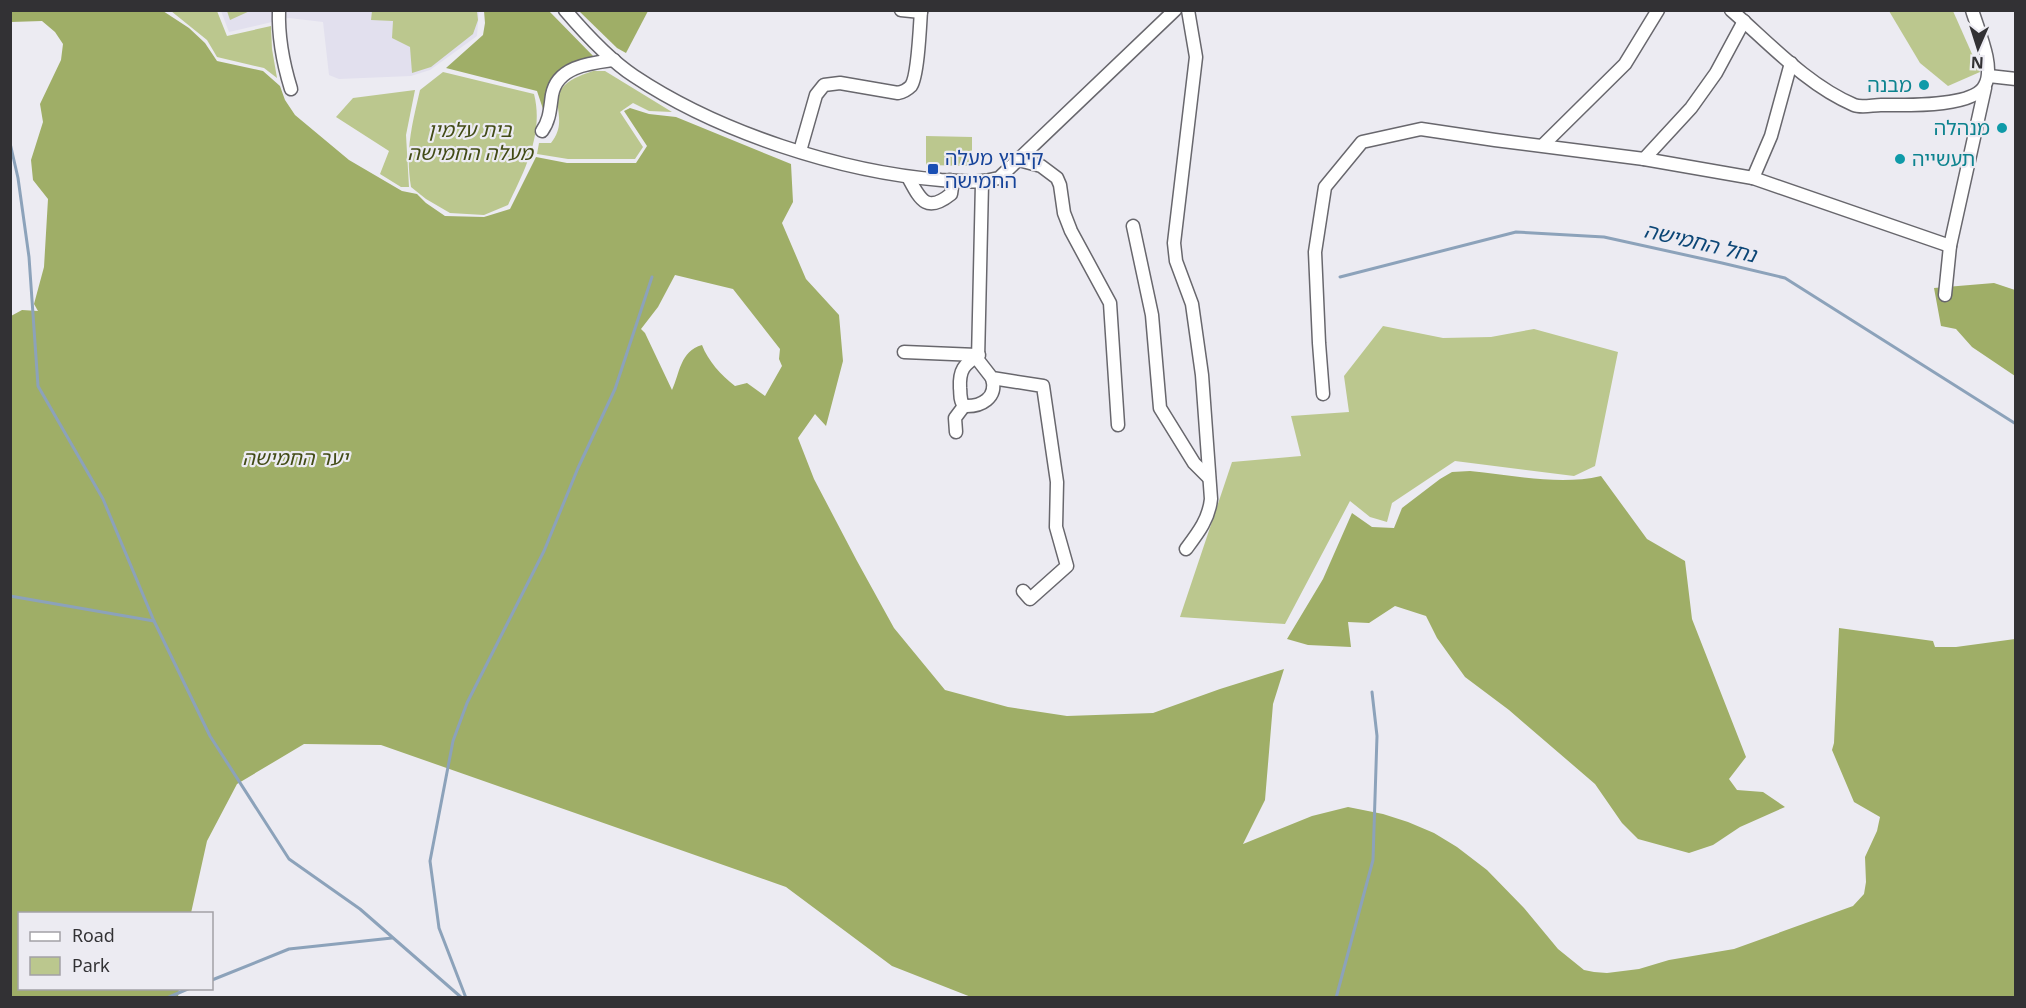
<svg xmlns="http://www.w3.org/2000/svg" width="2026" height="1008" font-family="Georgia,'Noto Sans Hebrew',serif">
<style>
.built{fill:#e2e0ee}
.green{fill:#bbc78e}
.forest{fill:#9fae67;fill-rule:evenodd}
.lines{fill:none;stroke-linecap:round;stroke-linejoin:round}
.stream{stroke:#8ca2ba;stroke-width:3}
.minor-casing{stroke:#68676d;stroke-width:15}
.minor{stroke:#fff;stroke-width:12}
.culture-dot{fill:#0f9aa8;stroke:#ecebf2;stroke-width:2}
.transit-dot{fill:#1a4fb4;stroke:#ecebf2;stroke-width:2}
.labels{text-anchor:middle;stroke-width:4.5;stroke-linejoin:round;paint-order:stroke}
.culture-label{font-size:20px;fill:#0d838f;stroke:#ecebf2;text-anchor:end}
.park-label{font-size:20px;font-style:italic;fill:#424b16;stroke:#ecebf2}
.transit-label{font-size:20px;fill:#164399;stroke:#ecebf2;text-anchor:start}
.water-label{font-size:21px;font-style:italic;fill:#0c4676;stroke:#ecebf2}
</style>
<rect width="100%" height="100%" fill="#ecebf2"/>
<path class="built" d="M479,10L477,36L430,70L411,76L339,79L329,75L323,22L289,18L229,32L221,11Z"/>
<g class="green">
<path d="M252,10L230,20L227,11V10Z"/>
<path d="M171,11H217L227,36L271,26L272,49L277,78L264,68L217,57L207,40Z"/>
<path d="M372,11H477L478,20L473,34L431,67L412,73L410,47L392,38L393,21L371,20Z"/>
<path d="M1889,11H1953L1980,72L1948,86L1920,63Z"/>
<path d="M593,71H605L672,112L649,111L633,103L620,112L643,147L635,159H568L537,154L539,143H551C576,113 530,91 593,71Z"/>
<path d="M443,72L534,94C544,133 525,170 508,205L484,215L450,213L426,199L411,187C405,150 412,125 420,90Z"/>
<path d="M415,90L406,135L409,187H401L380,174L389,151L336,117L353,98Z"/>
<path d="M926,136L972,137V166L926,165Z"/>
<path d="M1383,326L1443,338L1491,337L1534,329L1618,352L1595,466L1574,476L1455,461L1392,503L1387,522L1370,517L1350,501L1285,624L1180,617L1232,462L1301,456L1291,416L1349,412L1344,376Z"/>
</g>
<g class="forest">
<path d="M11,10L163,11L189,28L205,43L217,61L263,71L280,86L285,100L295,115L349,160L402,191L417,194L426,203L445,216L484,217L510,209L536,157L567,163H636L647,146L624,111L630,108L649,114L676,117L791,164L793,202L782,223L806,279L839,315L843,361L826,426L815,414L798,438L814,479L857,561L894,628L945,690L1008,707L1067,716L1153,713L1220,689L1284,669L1273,704L1265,800L1243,844L1312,816L1348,807L1383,814L1408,822L1434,833L1457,847L1487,870L1524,908L1558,949L1584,970L1594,972L1607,973L1639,969L1669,960L1734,949L1853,906L1864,894L1866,882L1865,857L1877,831L1880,817L1854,802L1832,750L1834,743L1839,628L1933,641L1935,647H1956L2015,639V997H971L892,966L786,887L381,745L304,744L237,784L207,841L191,913L20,914V988L179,989L178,997H11V316L22,310L38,311L34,304L44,267L48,199L33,180L31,160L43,122L40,104L61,60L63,44L55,32L42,21L11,22ZM675,275L733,289L780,349L779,359L782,366L765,396L747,383L735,386C721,375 708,361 702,345C680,351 680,373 672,390L645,333L641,329L658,307Z"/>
<path d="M484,11H549L597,60L559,74L549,83L545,115L537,91L446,68L483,35L485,23Z"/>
<path d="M579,11H648L626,53L617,48Z"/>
<path d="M1994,283L2015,290V376L1972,347L1956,329L1941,326L1934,288Z"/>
<path d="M1470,471C1513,475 1559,486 1601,476L1647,539L1685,561L1692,619L1746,757L1729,779L1737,790L1763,792L1785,807L1740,827L1713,845L1689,853L1638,839L1622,823L1595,784L1509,710L1465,677L1437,638L1426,616L1395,606L1369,623L1348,622L1351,647L1308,645L1287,639L1323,579L1352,513L1372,527L1394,528L1402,508L1440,479L1452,472Z"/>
</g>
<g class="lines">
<g class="stream">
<path d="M10,143L18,178L29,257L38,386L103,499L154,621L210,736L289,859L360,909L462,998"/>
<path d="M1340,277L1516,232L1604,237L1722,263L1785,278L2016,424"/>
<path d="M10,596L154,621"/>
<path d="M212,980L289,949L392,938"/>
<path d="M167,998L190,988"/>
<path d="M466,998L439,928L430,861L453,741L467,703L544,551L578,468L615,389L652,277"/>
<path d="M1336,998L1373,860L1377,736L1372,692"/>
</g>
<g class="minor-casing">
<g id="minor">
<path d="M279,10C278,38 283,63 291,89"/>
<path d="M565,10C583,31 611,61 634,76C718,132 840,172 941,180C964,181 977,184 999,178L1175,10"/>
<path d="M901,10L921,12"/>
<path d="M1731,10C1769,43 1807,85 1854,105C1861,108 1873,105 1881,105C1903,105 1974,108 1985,85C1995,67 1978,30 1972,10"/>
<path d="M1989,76L2016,79"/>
<path d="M542,131C550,120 550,108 552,95C557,66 591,63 614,60"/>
<path d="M1543,145L1625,64L1658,10"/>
<path d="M800,151L816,95L824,85L840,83L898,93C903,92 907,90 911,86C918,76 920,25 921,10"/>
<path d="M1644,159L1691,108L1716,73L1744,21"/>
<path d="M1019,160L1041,166L1057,178L1060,185L1064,213L1071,231L1110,303L1118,425"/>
<path d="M908,177C920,199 926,214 951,194L952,187L950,180"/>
<path d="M1753,178L1771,136L1791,63"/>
<path d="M982,183L978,360L992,378L1043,386L1057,482L1056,527L1067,566L1030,599L1023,591"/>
<path d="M1133,226L1152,315L1160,408L1194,463L1209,478"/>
<path d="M1945,295L1950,246L1985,88"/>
<path d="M904,352L977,355"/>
<path d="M979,355C964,364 959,370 960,388C961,396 959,399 964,406C981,407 998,398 992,378"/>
<path d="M1323,394L1319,343L1315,252L1325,187L1362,142L1421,129L1495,140L1644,159L1753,178L1950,246"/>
<path d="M956,432L955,418L964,406"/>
<path d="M1186,549C1198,533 1209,519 1211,499L1202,375L1192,304L1176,261L1174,243L1196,57L1188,10"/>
</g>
</g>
<use href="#minor" class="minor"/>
</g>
<g class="culture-dot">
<circle cx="1924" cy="85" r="6"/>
<circle cx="2002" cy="128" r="6"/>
<circle cx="1900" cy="159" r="6"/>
</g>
<rect class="transit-dot" x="927" y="163" width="12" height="12" rx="3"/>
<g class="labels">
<g class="culture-label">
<text x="1912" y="92">מבנה</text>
<text x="1990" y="135">מנהלה</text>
<text x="1912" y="166" text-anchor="start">תעשייה</text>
</g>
<g class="park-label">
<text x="470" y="137">בית עלמין<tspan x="470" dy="23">מעלה החמישה</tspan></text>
<text x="295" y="465">יער החמישה</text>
</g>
<g class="transit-label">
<text x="945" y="165">קיבוץ מעלה<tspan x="945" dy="23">החמישה</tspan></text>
</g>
<g class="water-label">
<text transform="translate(1700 243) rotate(13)" y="7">נחל החמישה</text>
</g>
</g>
<rect width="2026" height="1008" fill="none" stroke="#323134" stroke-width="24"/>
<rect x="18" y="912" width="195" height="78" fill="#ecebf2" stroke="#a2a1a6" stroke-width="1.5"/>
<rect x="30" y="932" width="30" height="9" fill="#ffffff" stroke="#a2a1a6" stroke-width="1.5"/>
<text x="72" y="942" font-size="18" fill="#323134">Road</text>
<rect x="30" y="957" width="30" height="18" fill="#bbc78e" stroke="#a2a1a6" stroke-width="1.5"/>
<text x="72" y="972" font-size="18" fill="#323134">Park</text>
<g transform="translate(1978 48) rotate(183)" stroke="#ecebf2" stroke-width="4.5" paint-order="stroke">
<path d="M0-4.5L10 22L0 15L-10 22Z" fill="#323134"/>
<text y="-9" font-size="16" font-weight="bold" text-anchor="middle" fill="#323134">N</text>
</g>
</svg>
